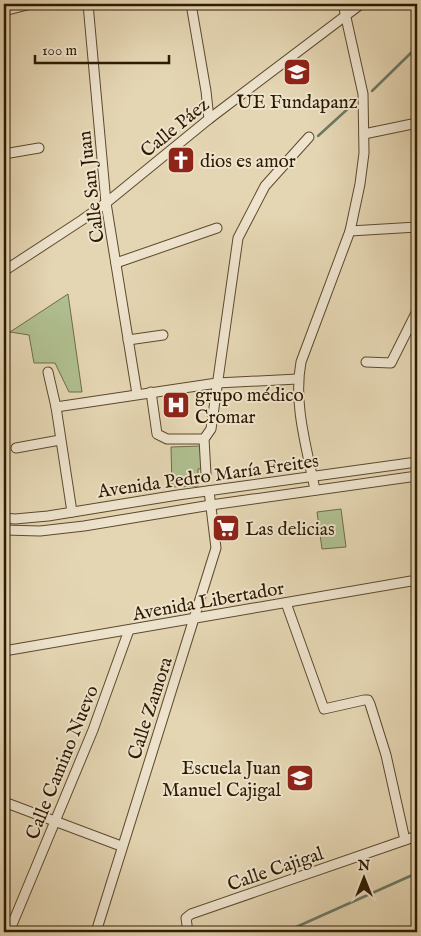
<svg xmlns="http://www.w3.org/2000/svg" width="421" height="936" font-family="'IM FELL English',serif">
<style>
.green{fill:#b0bf90;stroke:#6f6c48}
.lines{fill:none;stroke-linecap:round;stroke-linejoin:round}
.stream{stroke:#6c7967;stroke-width:2.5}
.minor-casing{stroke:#5c492d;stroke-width:11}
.minor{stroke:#eee4ce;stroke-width:9}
.labels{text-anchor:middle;stroke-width:4;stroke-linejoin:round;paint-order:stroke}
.poi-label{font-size:19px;fill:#2e1a00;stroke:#eee4ce;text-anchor:start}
.street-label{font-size:19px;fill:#2e1a00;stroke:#eee4ce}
</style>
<rect width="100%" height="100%" fill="#e5d6b3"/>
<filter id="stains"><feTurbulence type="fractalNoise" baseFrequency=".004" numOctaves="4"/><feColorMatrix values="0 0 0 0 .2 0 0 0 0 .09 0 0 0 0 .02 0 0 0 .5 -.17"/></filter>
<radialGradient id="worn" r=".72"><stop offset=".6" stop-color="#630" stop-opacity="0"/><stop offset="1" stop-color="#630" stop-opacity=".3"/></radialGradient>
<g class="green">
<path d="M68,294L82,392H69L55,363H34L29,335L10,332Z"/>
<path d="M201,446L202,469H198V486L172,487L171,447Z"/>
<path d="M341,509L346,547L322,549L317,512Z"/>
</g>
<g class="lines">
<g class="stream">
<path d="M372,91L417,47"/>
<path d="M318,136L352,105"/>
<path d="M285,932L417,873"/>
</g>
<g class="minor-casing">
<g id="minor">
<path d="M88,4L106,203L137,394"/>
<path d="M191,4L206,91L209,119"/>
<path d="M4,11L31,4"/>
<path d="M364,134L417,123"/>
<path d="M4,154L39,148"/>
<path d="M350,231L417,227"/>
<path d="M116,263L217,228"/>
<path d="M4,271L82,220L106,203L209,119L361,4"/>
<path d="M128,340L163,335"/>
<path d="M366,362L391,363L417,311"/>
<path d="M48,372L56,407L72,512"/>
<path d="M151,392L157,434L167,439H204"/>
<path d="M56,407L217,383L298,379"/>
<path d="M16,448L60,440"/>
<path d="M206,474L204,439L211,429L238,238L265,186L309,137"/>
<path d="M315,490C307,448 293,404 301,362L350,231L360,184L364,153L363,94L343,4"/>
<path d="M4,518L15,519L48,516L178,495L417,462"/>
<path d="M4,530L40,531L84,526L211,505L417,476"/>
<path d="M286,603L324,709L364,700H368L370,704L386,755L405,840"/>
<path d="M4,651L417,580"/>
<path d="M4,802L121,846"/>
<path d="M9,932L93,730L129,630"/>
<path d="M96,932L216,548L209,491"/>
<path d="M188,932L186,918L191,914L417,836"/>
</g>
</g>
<use href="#minor" class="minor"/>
</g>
<defs>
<g id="school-square" transform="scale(1.4375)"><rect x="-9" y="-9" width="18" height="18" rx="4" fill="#8f2418" stroke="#eee4ce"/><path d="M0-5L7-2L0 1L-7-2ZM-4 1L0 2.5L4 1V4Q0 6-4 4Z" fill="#fff"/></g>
<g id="church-square" transform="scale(1.4375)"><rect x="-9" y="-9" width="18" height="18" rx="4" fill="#8f2418" stroke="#eee4ce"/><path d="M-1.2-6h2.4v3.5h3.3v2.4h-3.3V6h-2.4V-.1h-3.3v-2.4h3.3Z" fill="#fff"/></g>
<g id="hospital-square" transform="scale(1.4375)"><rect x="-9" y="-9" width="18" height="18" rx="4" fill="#8f2418" stroke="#eee4ce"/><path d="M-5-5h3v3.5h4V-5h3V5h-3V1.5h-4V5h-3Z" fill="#fff"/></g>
<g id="supermarket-square" transform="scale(1.4375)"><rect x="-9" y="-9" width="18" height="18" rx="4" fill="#8f2418" stroke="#eee4ce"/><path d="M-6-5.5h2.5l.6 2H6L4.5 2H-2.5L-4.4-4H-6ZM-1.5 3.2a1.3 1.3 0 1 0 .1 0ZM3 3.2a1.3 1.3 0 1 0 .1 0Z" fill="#fff"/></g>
</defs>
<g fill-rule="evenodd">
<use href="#school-square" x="297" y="72"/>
<use href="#church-square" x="181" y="160"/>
<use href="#hospital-square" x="176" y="405"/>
<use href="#supermarket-square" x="226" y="528"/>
<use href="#school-square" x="300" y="778"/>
</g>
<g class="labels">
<g class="poi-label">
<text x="297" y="108" text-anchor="middle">UE Fundapanz</text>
<text x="200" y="167">dios es amor</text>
<text x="195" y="401">grupo médico<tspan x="195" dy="22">Cromar</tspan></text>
<text x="245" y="535">Las delicias</text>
<text x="281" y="774" text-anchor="end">Escuela Juan<tspan x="281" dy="22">Manuel Cajigal</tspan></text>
</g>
<g class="street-label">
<text transform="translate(174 127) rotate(-39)" y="7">Calle Páez</text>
<text transform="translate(90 187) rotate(-97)" y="7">Calle San Juan</text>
<text transform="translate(208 475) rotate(-8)" y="7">Avenida Pedro María Freites</text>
<text transform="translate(208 600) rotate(-10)" y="7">Avenida Libertador</text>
<text transform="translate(149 708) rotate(-72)" y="7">Calle Zamora</text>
<text transform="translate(61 762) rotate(-68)" y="7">Calle Camino Nuevo</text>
<text transform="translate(275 868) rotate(-19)" y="7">Calle Cajigal</text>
</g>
</g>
<rect width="421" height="936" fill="none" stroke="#e5d6b3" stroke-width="20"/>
<rect x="5" y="5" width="411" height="926" fill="none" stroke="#2e1a00" stroke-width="2.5"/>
<rect x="10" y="10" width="401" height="916" fill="none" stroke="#2e1a00"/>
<g transform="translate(364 878)" stroke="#eee4ce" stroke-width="4" paint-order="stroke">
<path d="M0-4L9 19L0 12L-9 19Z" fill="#2e1a00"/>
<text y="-8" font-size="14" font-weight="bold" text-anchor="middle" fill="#2e1a00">N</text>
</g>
<path d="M35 55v8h134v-8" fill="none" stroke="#2e1a00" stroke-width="2.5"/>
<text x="42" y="55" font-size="15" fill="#2e1a00" stroke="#eee4ce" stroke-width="4" paint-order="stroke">100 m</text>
<rect width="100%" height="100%" filter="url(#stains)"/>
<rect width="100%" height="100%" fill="url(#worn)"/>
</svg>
